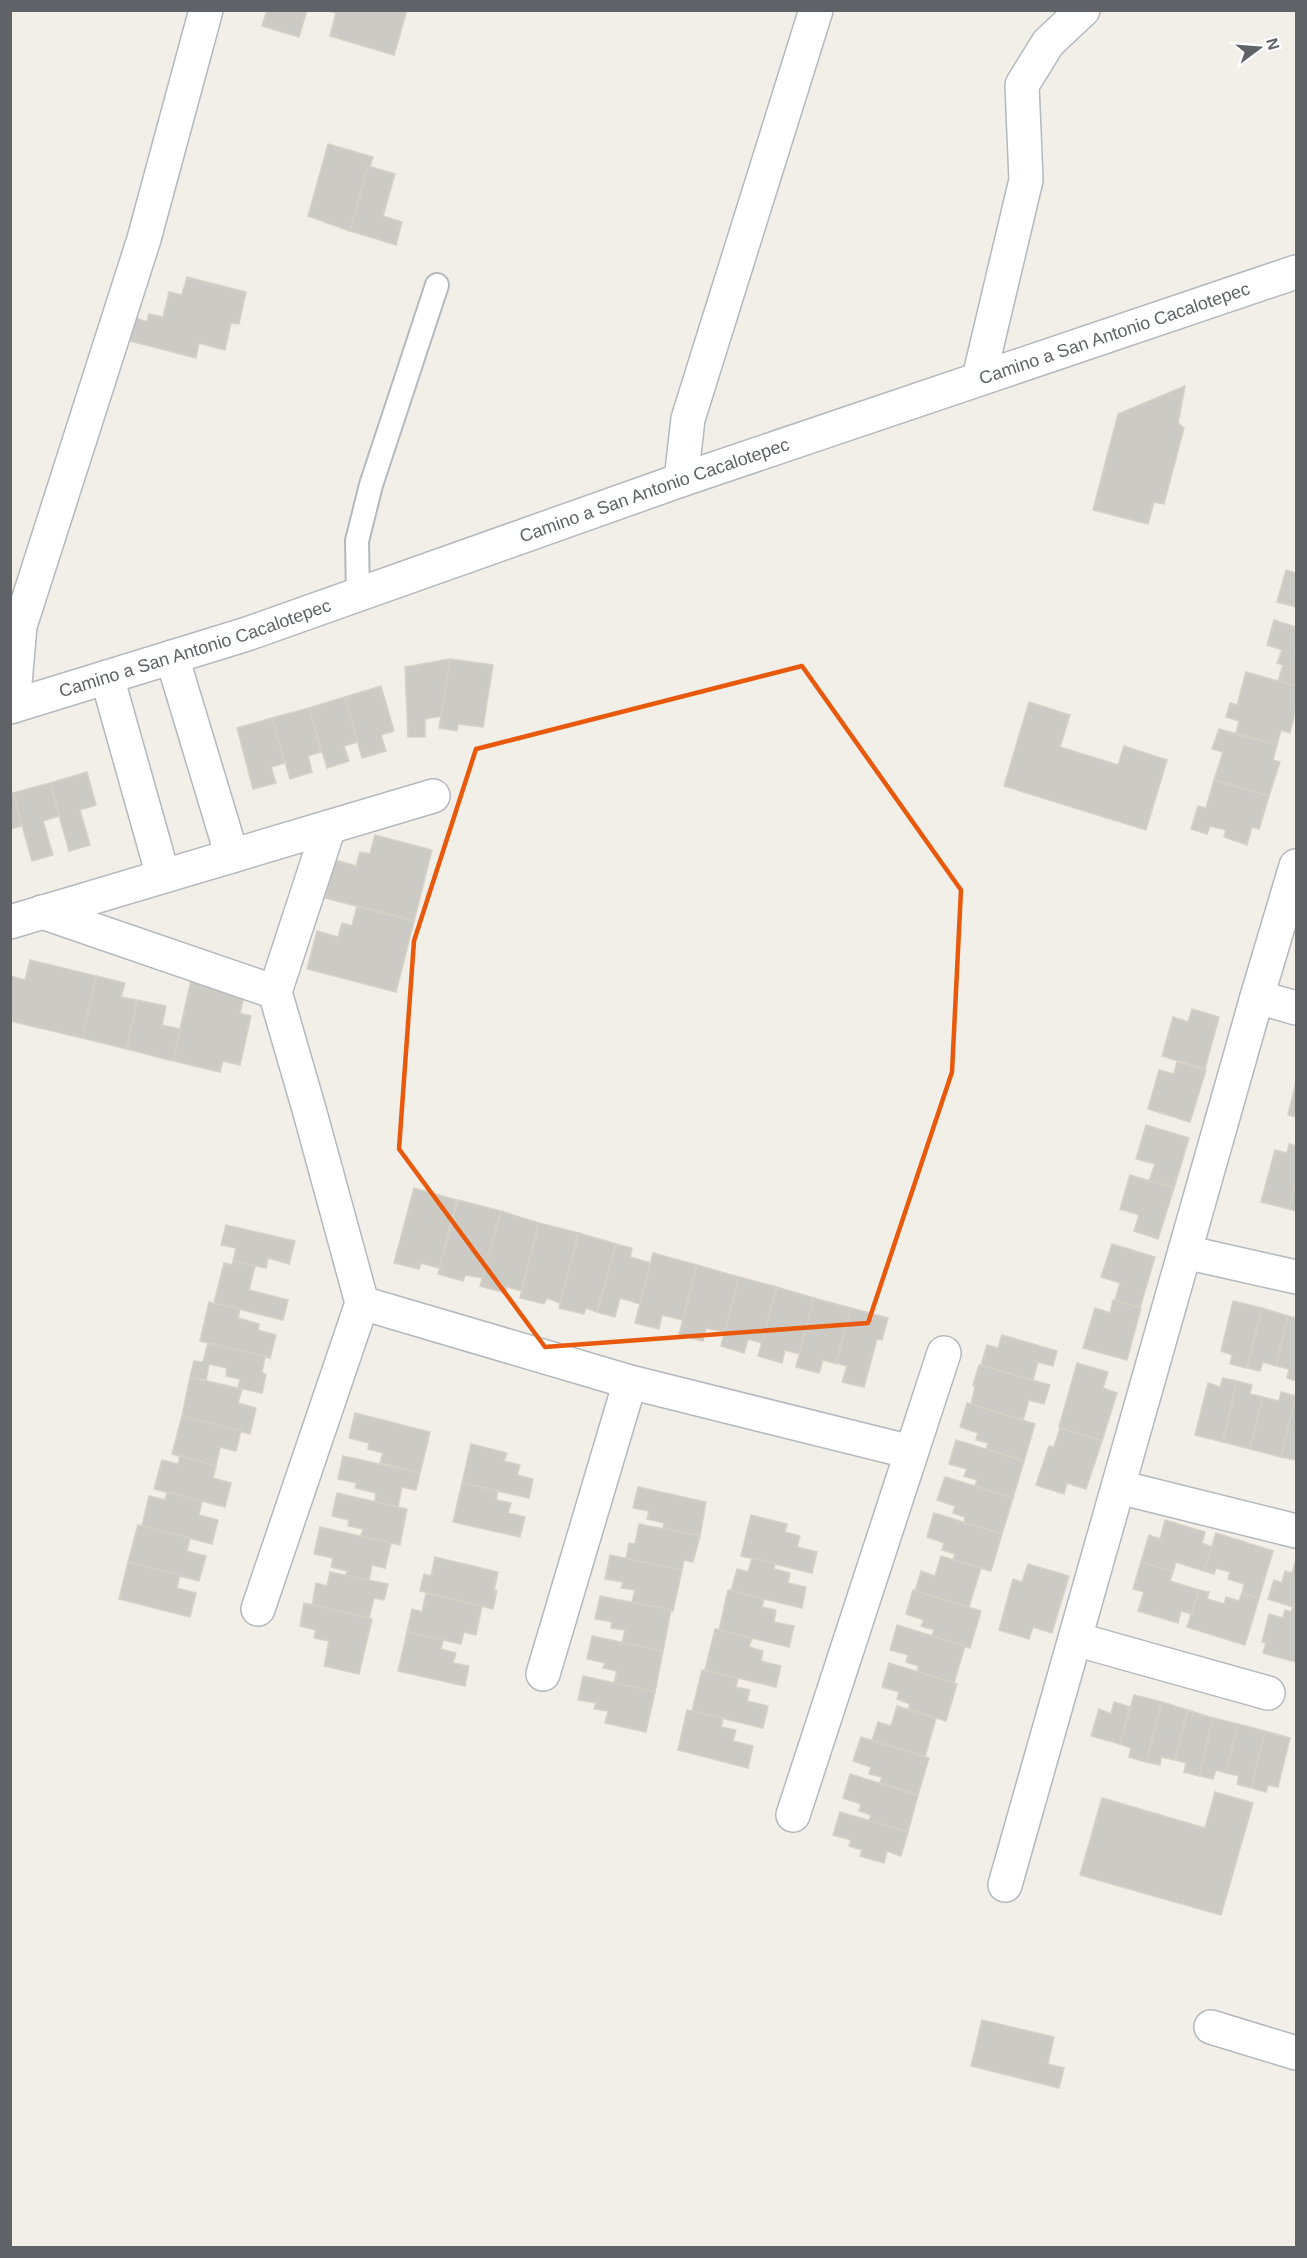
<svg xmlns="http://www.w3.org/2000/svg" width="1307" height="2258" font-family="Helvetica,sans-serif">
<style>
.building{fill:#cccac5;stroke:#d6d1c6;stroke-width:1.5}
.lines{fill:none;stroke-linecap:round;stroke-linejoin:round}
.service-casing{stroke:#b5b8bc;stroke-width:26}
.minor-casing{stroke:#b5b8bc;stroke-width:36}
.service{stroke:#fff;stroke-width:22}
.minor{stroke:#fff;stroke-width:33}
.marked{fill:none;stroke:#e8590c;stroke-width:4.5;stroke-linejoin:round}
.labels{text-anchor:middle;stroke-width:6;stroke-linejoin:round;paint-order:stroke}
.street-label{font-size:18px;fill:#5f6368;stroke:#fff}
</style>
<rect width="100%" height="100%" fill="#f1efe8"/>
<g class="building">
<path d="M267,10H307L299,37L262,26Z"/>
<path d="M325,10H407L394,55L330,36L336,13Z"/>
<path d="M328,144L373,157L350,231L308,216Z"/>
<path d="M368,166L395,174L383,216L402,222L396,245L350,231Z"/>
<path d="M187,277L246,292L239,324L231,323L225,350L199,343L196,358L130,341L136,318L147,322L149,314L163,317L169,292L182,295Z"/>
<path d="M1185,386L1178,423L1184,428L1164,504L1154,502L1148,524L1093,510L1118,414Z"/>
<path d="M1286,570L1296,573V607L1277,602Z"/>
<path d="M1274,620L1296,627L1295,686L1278,681L1283,665L1277,663L1282,650L1267,645Z"/>
<path d="M450,659L493,665L483,727L458,724L457,731L439,728Z"/>
<path d="M450,659L441,716L425,719V737H408L405,667Z"/>
<path d="M1246,672L1296,686V708L1290,733L1281,730L1277,745L1236,734L1239,721L1226,717L1230,703L1237,705Z"/>
<path d="M381,686L394,731L381,735L386,751L362,758L345,697Z"/>
<path d="M345,697L358,742L344,746L349,761L327,768L309,708Z"/>
<path d="M1029,702L1070,715L1060,747L1118,765L1124,746L1167,760L1146,830L1004,786Z"/>
<path d="M309,708L321,752L308,756L312,772L290,779L272,718Z"/>
<path d="M272,718L285,763L271,767L276,783L253,789L237,728Z"/>
<path d="M1219,729L1277,745L1273,760L1280,762L1269,796L1214,780L1223,752L1212,749Z"/>
<path d="M87,772L96,805L80,810L90,845L69,851L50,783Z"/>
<path d="M1214,780L1269,796L1259,829L1252,827L1247,845L1224,837L1226,830L1210,826L1207,834L1191,829L1198,806L1206,808Z"/>
<path d="M50,783L59,816L43,821L53,855L32,861L13,793Z"/>
<path d="M13,793L22,826L10,829V794Z"/>
<path d="M375,835L432,850L414,921L325,898L335,860L356,866L360,852L370,854Z"/>
<path d="M357,906L414,921L396,992L307,969L317,931L338,937L342,923L352,926Z"/>
<path d="M30,960L96,976L82,1038L10,1021V976L25,980Z"/>
<path d="M96,976L125,983L121,997L137,1000L127,1049L82,1038Z"/>
<path d="M191,980L245,993L240,1013L251,1016L240,1065L223,1061L220,1072L173,1061Z"/>
<path d="M137,1000L166,1006L162,1025L180,1029L173,1061L127,1049Z"/>
<path d="M1192,1009L1219,1017L1205,1069L1162,1056L1173,1017L1188,1022Z"/>
<path d="M1177,1062L1206,1070L1190,1122L1148,1109L1159,1070L1174,1074Z"/>
<path d="M1296,1082V1117L1288,1115Z"/>
<path d="M1146,1125L1189,1138L1174,1188L1149,1181L1155,1164L1136,1159Z"/>
<path d="M1289,1144L1296,1146V1179L1289,1209L1261,1202L1275,1150L1287,1153Z"/>
<path d="M1130,1175L1174,1188L1158,1239L1134,1231L1139,1215L1120,1209Z"/>
<path d="M1296,1179V1211L1289,1209Z"/>
<path d="M414,1188L457,1200L439,1268L421,1263L419,1269L394,1263Z"/>
<path d="M458,1200L501,1211L483,1278L465,1275L463,1281L438,1274Z"/>
<path d="M501,1211L539,1223L521,1291L507,1287L506,1293L480,1286Z"/>
<path d="M539,1223L579,1233L560,1303L547,1298L544,1304L520,1298Z"/>
<path d="M226,1225L295,1241L289,1264L268,1258L266,1268L233,1261L236,1248L221,1245Z"/>
<path d="M579,1233L616,1244L597,1312L586,1308L584,1314L559,1308Z"/>
<path d="M616,1244L632,1248L630,1257L651,1263L640,1304L620,1298L615,1317L597,1312Z"/>
<path d="M1112,1244L1155,1257L1140,1308L1115,1300L1120,1283L1101,1277Z"/>
<path d="M653,1253L697,1265L683,1320L662,1315L659,1329L635,1323Z"/>
<path d="M233,1261L255,1266L249,1290L288,1300L283,1320L214,1303L224,1263L232,1265Z"/>
<path d="M697,1265L739,1277L725,1332L706,1328L703,1341L679,1335Z"/>
<path d="M739,1277L777,1287L762,1343L748,1339L744,1353L721,1346Z"/>
<path d="M777,1287L814,1298L799,1354L785,1350L782,1363L758,1356Z"/>
<path d="M814,1298L851,1308L837,1364L823,1360L819,1373L796,1367Z"/>
<path d="M1113,1300L1141,1308L1127,1360L1083,1348L1095,1308L1110,1313Z"/>
<path d="M1233,1301L1262,1308L1247,1368L1230,1364L1232,1355L1221,1351Z"/>
<path d="M209,1302L240,1309L238,1318L259,1324L258,1330L276,1335L270,1358L200,1341Z"/>
<path d="M851,1308L888,1318L882,1340L877,1339L864,1387L842,1382L847,1366L836,1363Z"/>
<path d="M1262,1308L1288,1316L1276,1366L1263,1362L1260,1371L1247,1368Z"/>
<path d="M1288,1316L1296,1318V1381L1287,1378L1289,1369L1276,1366Z"/>
<path d="M1002,1335L1057,1351L1053,1366L1038,1362L1033,1380L981,1365L987,1345L998,1348Z"/>
<path d="M208,1343L265,1356L262,1372L266,1375L262,1393L238,1388L240,1379L226,1376L227,1368L209,1364L206,1380L190,1377L194,1361L203,1362Z"/>
<path d="M1077,1363L1108,1372L1103,1388L1117,1393L1102,1441L1059,1427Z"/>
<path d="M979,1365L1050,1385L1044,1404L1029,1400L1023,1420L971,1404L975,1387L973,1385Z"/>
<path d="M190,1377L242,1389L238,1403L256,1408L250,1434L182,1416Z"/>
<path d="M1223,1378L1237,1381L1223,1442L1195,1435L1208,1383L1220,1387Z"/>
<path d="M1237,1381L1252,1385L1250,1394L1263,1397L1250,1449L1223,1442Z"/>
<path d="M1281,1392L1296,1396L1281,1457L1250,1449L1263,1397L1279,1401Z"/>
<path d="M1296,1396V1460L1281,1457Z"/>
<path d="M967,1403L1035,1424L1024,1461L986,1449L988,1443L976,1440L978,1433L960,1427Z"/>
<path d="M355,1413L430,1432L420,1473L380,1463L383,1453L368,1449L369,1443L349,1438Z"/>
<path d="M182,1416L241,1431L236,1451L220,1447L216,1466L172,1454Z"/>
<path d="M1060,1428L1102,1441L1086,1489L1067,1483L1064,1494L1036,1485L1049,1446L1054,1447Z"/>
<path d="M956,1440L1024,1461L1013,1498L975,1486L977,1480L964,1476L967,1469L949,1464Z"/>
<path d="M471,1444L507,1453L504,1461L520,1465L517,1475L533,1479L529,1498L462,1483Z"/>
<path d="M180,1456L216,1466L213,1478L231,1483L225,1507L154,1489L162,1460L178,1464Z"/>
<path d="M343,1456L420,1473L416,1490L402,1487L398,1507L375,1501L376,1493L355,1488L357,1483L338,1479Z"/>
<path d="M945,1477L1013,1498L1002,1534L964,1523L965,1517L953,1513L955,1506L937,1500Z"/>
<path d="M462,1483L498,1491L496,1500L511,1503L508,1513L525,1517L520,1537L453,1522Z"/>
<path d="M638,1487L706,1502L700,1536L663,1528L664,1523L647,1519L649,1511L633,1508Z"/>
<path d="M167,1492L202,1501L199,1515L218,1520L212,1544L142,1526L149,1496L165,1500Z"/>
<path d="M337,1493L407,1509L400,1545L361,1536L363,1529L348,1526L349,1520L332,1516Z"/>
<path d="M934,1513L1002,1534L991,1571L953,1560L955,1554L942,1550L944,1543L927,1537Z"/>
<path d="M751,1515L787,1524L785,1532L800,1536L797,1547L817,1552L812,1573L741,1556Z"/>
<path d="M1165,1520L1205,1532L1202,1543L1212,1547L1204,1571L1176,1562L1173,1572L1141,1562L1149,1535L1160,1539Z"/>
<path d="M639,1524L700,1536L693,1562L684,1560L682,1570L626,1560L629,1543L635,1544Z"/>
<path d="M138,1525L190,1538L187,1551L206,1556L199,1581L128,1562Z"/>
<path d="M320,1527L391,1543L385,1568L372,1565L369,1581L346,1576L347,1571L331,1567L333,1558L314,1554Z"/>
<path d="M1216,1533L1273,1551L1259,1598L1242,1593L1244,1584L1228,1579L1230,1572L1216,1568L1214,1574L1204,1571Z"/>
<path d="M610,1555L682,1570L673,1611L632,1602L635,1590L621,1588L623,1582L605,1579Z"/>
<path d="M941,1556L981,1568L969,1607L915,1591L921,1571L935,1576Z"/>
<path d="M435,1557L498,1572L494,1590L497,1591L493,1609L420,1591L424,1574L431,1576Z"/>
<path d="M752,1558L775,1563L774,1569L790,1573L788,1583L806,1587L802,1608L731,1591L737,1569L748,1572Z"/>
<path d="M1296,1559V1608L1268,1599L1274,1580L1282,1583L1285,1571L1292,1573Z"/>
<path d="M128,1562L180,1575L177,1588L196,1593L190,1617L119,1599Z"/>
<path d="M1141,1562L1173,1572L1170,1581L1199,1590L1191,1614L1181,1611L1178,1623L1138,1611L1144,1592L1133,1589Z"/>
<path d="M1028,1564L1069,1576L1052,1633L1033,1627L1029,1639L999,1630L1013,1579L1022,1582Z"/>
<path d="M330,1572L388,1584L384,1600L374,1598L369,1618L312,1606L316,1583L327,1586Z"/>
<path d="M728,1590L764,1599L762,1607L776,1610L774,1622L794,1626L789,1647L719,1630Z"/>
<path d="M913,1590L981,1611L970,1648L932,1636L934,1630L921,1626L924,1620L906,1614Z"/>
<path d="M1199,1590L1209,1592L1207,1599L1224,1604L1226,1597L1239,1601L1242,1593L1259,1598L1245,1645L1187,1627Z"/>
<path d="M426,1593L482,1606L476,1635L464,1632L461,1644L407,1632L412,1609L422,1612Z"/>
<path d="M600,1596L671,1610L663,1651L622,1643L625,1630L611,1628L612,1622L595,1619Z"/>
<path d="M304,1603L372,1619L359,1674L324,1666L329,1641L314,1638L316,1630L300,1626Z"/>
<path d="M1293,1607L1296,1608V1662L1263,1653L1266,1643L1262,1642L1269,1614L1283,1618L1285,1610L1291,1612Z"/>
<path d="M897,1625L965,1646L954,1683L917,1672L918,1666L906,1662L908,1655L890,1650Z"/>
<path d="M715,1629L752,1638L749,1647L763,1651L761,1661L781,1666L776,1687L705,1670Z"/>
<path d="M407,1632L443,1640L441,1649L456,1653L453,1663L469,1666L465,1686L398,1671Z"/>
<path d="M592,1636L663,1651L655,1692L614,1683L617,1671L603,1668L605,1663L587,1659Z"/>
<path d="M889,1663L957,1684L946,1721L908,1709L910,1704L897,1699L899,1692L882,1687Z"/>
<path d="M702,1670L738,1678L736,1687L750,1690L747,1701L768,1706L763,1728L692,1711Z"/>
<path d="M583,1676L655,1692L646,1732L605,1723L608,1711L594,1709L596,1703L578,1700Z"/>
<path d="M1134,1695L1162,1702L1146,1762L1129,1757L1131,1748L1120,1744Z"/>
<path d="M1114,1702L1130,1707L1120,1744L1091,1736L1099,1709L1111,1714Z"/>
<path d="M1162,1702L1188,1710L1175,1760L1161,1757L1160,1765L1146,1762Z"/>
<path d="M897,1706L936,1718L925,1757L872,1741L878,1722L891,1726Z"/>
<path d="M687,1710L723,1718L721,1727L736,1730L733,1741L753,1746L748,1768L678,1750Z"/>
<path d="M1188,1710L1213,1718L1199,1776L1184,1772L1186,1763L1175,1760Z"/>
<path d="M1213,1718L1238,1724L1226,1773L1216,1770L1213,1779L1199,1776Z"/>
<path d="M1238,1724L1265,1731L1251,1788L1237,1784L1239,1776L1226,1773Z"/>
<path d="M1265,1731L1290,1738L1278,1787L1268,1785L1266,1792L1251,1788Z"/>
<path d="M861,1737L929,1758L918,1795L880,1783L882,1777L869,1774L871,1767L853,1761Z"/>
<path d="M850,1774L918,1795L908,1832L869,1821L871,1815L859,1811L861,1804L843,1798Z"/>
<path d="M1215,1792L1253,1803L1221,1915L1080,1875L1102,1798L1205,1828Z"/>
<path d="M840,1812L908,1832L901,1856L887,1851L884,1863L860,1856L862,1850L849,1846L851,1840L833,1835Z"/>
<path d="M982,2020L1054,2037L1048,2064L1064,2068L1059,2088L971,2066Z"/>
</g>
<g class="lines">
<g class="service-casing">
<path id="service" d="M358,595L357,541L371,485L437,285"/>
</g>
<g class="minor-casing">
<g id="minor">
<path d="M979,378L1026,180L1022,85L1048,43L1083,10"/>
<path d="M681,480L688,419L816,10"/>
<path d="M172,657L232,856"/>
<path d="M107,677L163,876"/>
<path d="M13,706L20,626L144,239L206,10"/>
<path id="s1" d="M10,707L247,634L681,480L1296,272"/>
<path d="M42,912L275,992"/>
<path d="M10,922L433,796"/>
<path d="M1257,997L1296,1008"/>
<path d="M1185,1252L1296,1277"/>
<path d="M362,1303L630,1382L911,1452"/>
<path d="M1119,1487L1296,1531"/>
<path d="M258,1609L362,1303L309,1109L275,992L329,827"/>
<path d="M1075,1639L1268,1693"/>
<path d="M543,1674L630,1382"/>
<path d="M793,1815L944,1353"/>
<path d="M1005,1885L1257,997L1296,866"/>
<path d="M1211,2027L1296,2053"/>
</g>
</g>
<use href="#service" class="service"/>
<use href="#minor" class="minor"/>
</g>
<path class="marked" d="M802,666L961,890L952,1072L868,1323L545,1347L399,1149L414,941L476,749Z"/>
<g class="labels">
<g class="street-label">
<text dy="6" stroke="none"><textPath href="#s1" startOffset="1166">Camino a San Antonio Cacalotepec</textPath></text>
<text dy="6" stroke="none"><textPath href="#s1" startOffset="680">Camino a San Antonio Cacalotepec</textPath></text>
<text dy="6" stroke="none"><textPath href="#s1" startOffset="194">Camino a San Antonio Cacalotepec</textPath></text>
</g>
</g>
<rect width="1307" height="2258" fill="none" stroke="#5f6368" stroke-width="24"/>
<g transform="translate(1259 48) rotate(74)" stroke="#ffffff" stroke-width="4.5" paint-order="stroke">
<path d="M0-4.5L10 22L0 15L-10 22Z" fill="#5f6368"/>
<text y="-9" font-size="16" font-weight="bold" text-anchor="middle" fill="#5f6368">N</text>
</g>
</svg>
